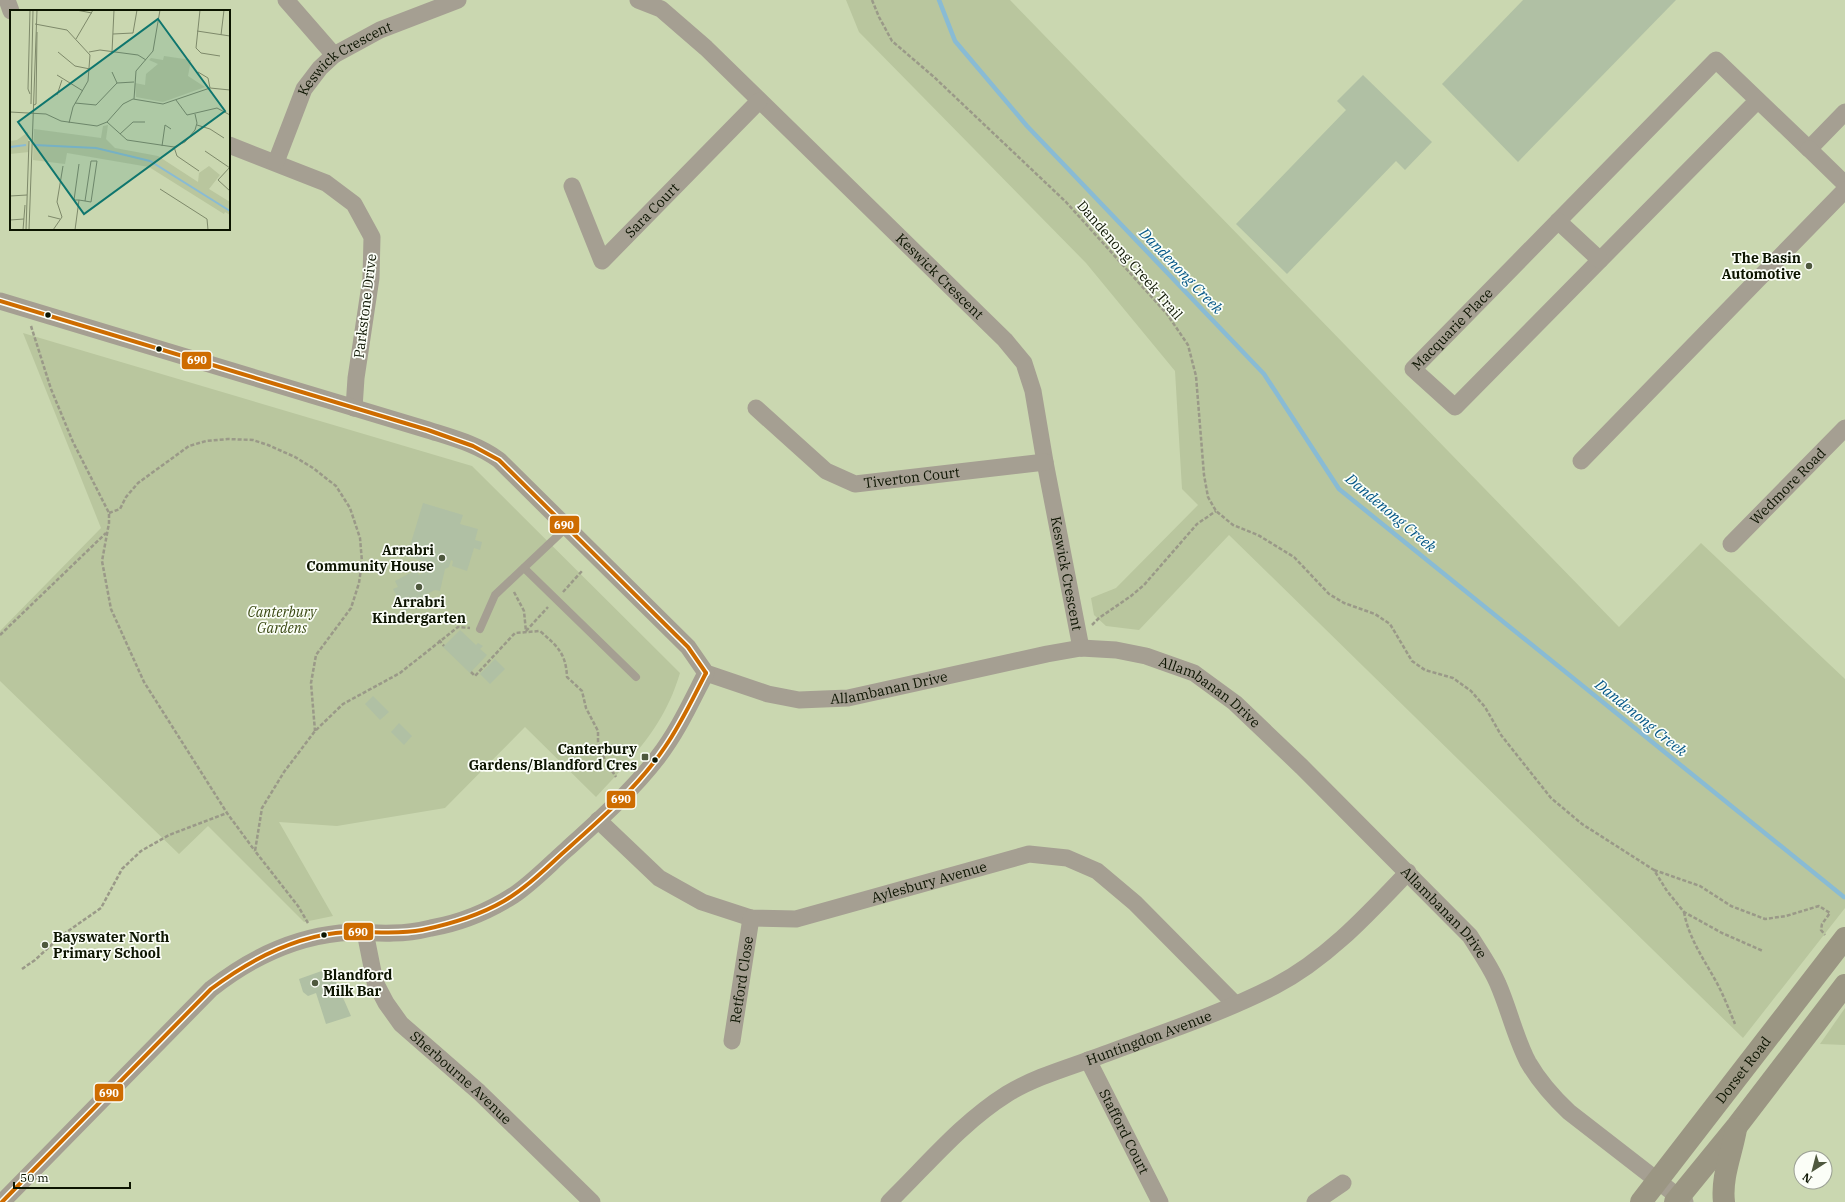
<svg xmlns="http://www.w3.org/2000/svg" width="1845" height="1202" font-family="'IBM Plex Serif',serif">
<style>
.green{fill:#b9c69e}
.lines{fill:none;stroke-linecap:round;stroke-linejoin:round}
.stream{stroke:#89bbd4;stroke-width:4.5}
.building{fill:#b0c0a4}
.path{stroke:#9a9988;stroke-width:2.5;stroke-dasharray:4 2;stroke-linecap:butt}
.service{stroke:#a59f92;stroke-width:8}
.minor{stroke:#a59f92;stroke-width:17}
.primary{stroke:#9b9683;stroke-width:22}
.bus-1-casing{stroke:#fbfef7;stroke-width:7}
.bus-1{stroke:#ce6c00;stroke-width:4}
.poi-dot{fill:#4e583e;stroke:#fbfef7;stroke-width:1.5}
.bus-dot{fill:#0c1400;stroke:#fbfef7;stroke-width:1.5}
.labels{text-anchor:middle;stroke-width:3.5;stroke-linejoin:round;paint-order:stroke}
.street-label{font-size:14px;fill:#0c1400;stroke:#fbfef7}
.poi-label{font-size:14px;font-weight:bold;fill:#0c1400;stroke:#fbfef7;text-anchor:end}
.park-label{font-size:14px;font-style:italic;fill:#394812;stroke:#fbfef7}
.water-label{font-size:15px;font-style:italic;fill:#035687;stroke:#fbfef7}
.inset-river{fill:none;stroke:#89bbd4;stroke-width:2}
.inset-road{fill:none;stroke:#7e896a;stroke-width:1}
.view{fill:#0f766e;fill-opacity:0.15;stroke:#0f766e;stroke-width:2}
.inset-edge{fill:none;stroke:#0c1400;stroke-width:2}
.line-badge{stroke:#fbfef7;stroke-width:1.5}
.badge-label{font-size:11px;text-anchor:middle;font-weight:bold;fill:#fff}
</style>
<rect width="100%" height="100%" fill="#cad7b0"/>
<g class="green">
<path d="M846,0H1010L1619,627L1701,543L1845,679V908L1743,1038L1229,535L1139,630L1106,626L1094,615L1091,598L1116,588L1198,505L1182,489L1175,371L1086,263L859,32Z"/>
<path d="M23,333L472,466L680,673C664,727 633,757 596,797L525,727L445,808L337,826L279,822L333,916L304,922L208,826L179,854L0,681V631L101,528Z"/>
<path d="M1845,1008V1045L1820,1044Z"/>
</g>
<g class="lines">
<path class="stream" d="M939,0L955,41L1027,126L1264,374L1339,489L1844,897"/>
</g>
<g class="building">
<path d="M1523,0H1676L1518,162L1442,84Z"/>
<path d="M1363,75L1432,142L1405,170L1396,161L1287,274L1236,224L1346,110L1337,101Z"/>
<path d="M423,503L463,515L460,524L478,529L475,540L482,542L480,550L474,548L467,571L452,566L453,561L451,560L449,567L445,569L440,591L435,590L423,596L420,603L405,612L393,589L398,587L395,581L416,570L419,575L426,571L427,567H424L422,561L407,556Z"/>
<path d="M460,630L476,645L478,643L483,646L480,649L487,655L470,673L443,647Z"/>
<path d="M495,659L505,669L490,684L480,674Z"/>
<path d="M373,696L389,712L380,720L365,704Z"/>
<path d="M399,723L412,736L404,745L391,732Z"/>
<path d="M330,968L351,1016L326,1024L316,993L308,996L303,992L299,979Z"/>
</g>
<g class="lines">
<g class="path">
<path d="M872,0L879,17L892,41L934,77L1066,202L1167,314L1188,345L1196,376L1204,475L1208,497L1216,511L1233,525L1258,535L1294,557L1329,594L1344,603L1375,614L1390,624L1412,661L1425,670L1453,678L1471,691L1485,707L1501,735L1551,798L1582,824L1654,870L1667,891L1684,912L1722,933L1763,951"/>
<path d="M31,326L51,389L73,442L109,513V523L102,561L111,609L144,682L227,813L255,851"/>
<path d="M109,513L120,509L126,497L138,483L189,446L206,441L228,439L253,440L268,445L295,457L313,468L336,486L350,508L360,538L362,562L359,583L351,608L316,655L311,683L315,731"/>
<path d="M514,592L524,611L526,632"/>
<path d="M563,592L582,571"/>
<path d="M1092,625L1099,618L1131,596L1144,585L1197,524L1216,511"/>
<path d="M526,631L548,607"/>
<path d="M0,635L106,533"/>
<path d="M439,640L444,646"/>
<path d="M471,672L475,676L515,633L540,631C557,646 566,653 567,677L582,691L586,708L598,731V742L605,760L616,777"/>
<path d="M1654,870L1700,886L1731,906L1765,919L1786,916L1819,906L1830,913L1822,924L1821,930L1825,935"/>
<path d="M1684,912C1689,940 1706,962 1719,987C1725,999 1730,1012 1735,1024"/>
<path d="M308,923L298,906L255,851L262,808L284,772L315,731L343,704L400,673L458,627L470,628"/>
<path d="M22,969L35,960L61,936L101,908L122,869L141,851L169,835L227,813"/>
</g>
<g class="service">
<path d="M524,568L636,677"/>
<path d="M480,629L495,595L567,527"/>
</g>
<g class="minor">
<path d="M7,0L11,11"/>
<path d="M286,0L334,55"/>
<path id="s1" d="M638,0L661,9L706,48L1005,340L1024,363L1033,391L1045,462L1081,648"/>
<path id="s2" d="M1758,100L1455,407L1413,369L1716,60L1809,149L1845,112"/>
<path d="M229,145L326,183L354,204L372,237L371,278L356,378L354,408"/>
<path d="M1809,149L1845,184"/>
<path id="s3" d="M276,162L304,89L320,68L334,55L380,30L458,0"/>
<path id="s4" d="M572,186L602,261L759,101"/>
<path d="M1558,221L1600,260"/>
<path id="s5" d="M0,301L428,430C453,438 477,444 499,460L688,647L706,673L768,694L799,700L848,698L1047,654L1081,648L1116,650L1146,656L1194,673L1235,703L1302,767L1470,936C1480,952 1491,967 1498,984C1509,1009 1515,1037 1528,1062C1539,1081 1553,1097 1569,1112L1685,1202"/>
<path id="s6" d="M756,408L826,471L855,484L1045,462"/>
<path d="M1581,461L1845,190"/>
<path id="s7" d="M1731,544L1845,428"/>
<path id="s8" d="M598,820L659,878L702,902L751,918L796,919L1029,854L1067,858L1097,871L1135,903L1235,1004"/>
<path id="s9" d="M365,932L375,982L386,1003L401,1024L479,1092L592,1202"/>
<path id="s10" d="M732,1041L751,918"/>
<path id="s11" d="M1088,1060L1160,1202"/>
<path d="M2,1202L211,989C249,959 291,938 340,933C358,931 376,934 393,933C406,933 419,931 431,928C460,923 489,911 514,895C533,882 549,865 566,850C598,821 632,791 658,757C678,731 691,702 706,673"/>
<path id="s12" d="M889,1202C927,1165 961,1123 1007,1094C1035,1077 1067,1068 1097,1057C1156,1035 1218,1015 1275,986C1327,959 1368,914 1408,872"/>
<path d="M1315,1202L1343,1183"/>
</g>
<g class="primary">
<path id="s13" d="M1641,1202L1845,938"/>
<path d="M1675,1202L1737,1126L1845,985"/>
<path d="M1724,1202C1721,1177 1732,1153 1736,1129"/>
</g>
<g class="bus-1-casing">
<g id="bus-1">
<path d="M0,301L428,430L473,446L499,460L688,647L706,673"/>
<path d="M2,1202L211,989C251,959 296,935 347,932C372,931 397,935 422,930C451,924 478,916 504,901C526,888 545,869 564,852C600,820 638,787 665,747C681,724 693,698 706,673"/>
</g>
</g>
<use href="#bus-1" class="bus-1"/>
</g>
<g class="poi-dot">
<circle cx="1809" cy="266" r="4"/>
<circle cx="442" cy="558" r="4"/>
<circle cx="419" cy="587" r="4"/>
<rect x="641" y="753" width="8" height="8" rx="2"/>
<circle cx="45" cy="945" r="4"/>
<circle cx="315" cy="983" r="4"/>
</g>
<g class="bus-dot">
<circle cx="48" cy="315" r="3.5"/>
<circle cx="159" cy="349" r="3.5"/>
<circle cx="655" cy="760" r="3.5"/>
<circle cx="324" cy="935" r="3.5"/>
</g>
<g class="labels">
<g class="street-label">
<text dy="5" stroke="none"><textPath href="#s3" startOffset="130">Keswick Crescent</textPath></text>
<text dy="5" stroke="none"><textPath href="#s4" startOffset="152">Sara Court</textPath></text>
<text transform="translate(1130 260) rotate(49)" y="5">Dandenong Creek Trail</text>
<text dy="5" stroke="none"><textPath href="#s1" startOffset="411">Keswick Crescent</textPath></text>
<text transform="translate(365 306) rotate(-83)" y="5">Parkstone Drive</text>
<text dy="5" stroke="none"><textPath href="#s2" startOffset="544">Macquarie Place</textPath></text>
<text dy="5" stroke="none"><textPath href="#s6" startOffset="183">Tiverton Court</textPath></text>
<text dy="5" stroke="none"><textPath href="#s7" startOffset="81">Wedmore Road</textPath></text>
<text dy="5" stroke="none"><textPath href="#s1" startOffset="747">Keswick Crescent</textPath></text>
<text dy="5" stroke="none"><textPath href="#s5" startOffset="1010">Allambanan Drive</textPath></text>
<text dy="5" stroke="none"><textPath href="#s5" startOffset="1346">Allambanan Drive</textPath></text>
<text dy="5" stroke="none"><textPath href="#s8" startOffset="368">Aylesbury Avenue</textPath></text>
<text dy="5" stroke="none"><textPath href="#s5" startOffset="1670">Allambanan Drive</textPath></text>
<text dy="5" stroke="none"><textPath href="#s10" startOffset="62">Retford Close</textPath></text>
<text dy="5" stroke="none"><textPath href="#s12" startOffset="313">Huntingdon Avenue</textPath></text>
<text dy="5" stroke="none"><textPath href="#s13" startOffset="167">Dorset Road</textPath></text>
<text dy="5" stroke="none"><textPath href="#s9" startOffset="181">Sherbourne Avenue</textPath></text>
<text dy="5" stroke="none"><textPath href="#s11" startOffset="80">Stafford Court</textPath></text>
</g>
<g class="poi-label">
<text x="1801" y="263">The Basin<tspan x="1801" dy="16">Automotive</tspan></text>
<text x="434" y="555">Arrabri<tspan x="434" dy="16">Community House</tspan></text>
<text x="419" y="607" text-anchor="middle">Arrabri<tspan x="419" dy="16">Kindergarten</tspan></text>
<text x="637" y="754">Canterbury<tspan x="637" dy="16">Gardens/Blandford Cres</tspan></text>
<text x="53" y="942" text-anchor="start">Bayswater North<tspan x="53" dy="16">Primary School</tspan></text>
<text x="323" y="980" text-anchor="start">Blandford<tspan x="323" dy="16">Milk Bar</tspan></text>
</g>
<g class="park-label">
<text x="282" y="617">Canterbury<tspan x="282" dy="16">Gardens</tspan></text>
</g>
<g class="water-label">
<text transform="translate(1181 271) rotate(46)" y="5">Dandenong Creek</text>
<text transform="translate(1391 513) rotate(40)" y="5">Dandenong Creek</text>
<text transform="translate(1641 718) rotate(39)" y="5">Dandenong Creek</text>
</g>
</g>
<g transform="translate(10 10)">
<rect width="220" height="220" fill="#cad7b0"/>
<path d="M154,46L181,50L178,66L195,77L153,92L126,87L125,73L135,75L136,64L148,54L139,50L141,48L153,50ZM98,115L96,129L105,138L148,146L188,172L189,163L199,156L210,165L199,179L220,192V205L215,202L214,204L139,157L57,143L55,154L23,150L24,119L91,128L93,116ZM18,122L19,142L0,144V131L7,130Z" fill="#b9c69e"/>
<path class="inset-river" d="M24,135L86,138L140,151L220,201M0,137L16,135"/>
<path class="inset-road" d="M20,0L18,79L20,84M66,0L82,3M190,0L186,38L191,43L210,46M25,14L57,20L80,45L78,71L63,97L59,113M187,21L220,26M103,24L123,23L127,0M211,25L214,0M66,29L83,0M48,42L65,56L80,59M79,42L90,40L128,45L136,50M102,42L104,0M102,62L107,73M188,62L198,68L200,78M47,65L73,81M47,85L52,70M124,89L126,61L143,41L150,0M166,90L177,105L207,98L220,105M65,93L86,95L107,73L124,72M21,94L23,0M24,95L26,94L27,22M0,102L36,104L51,111L87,116L97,112L113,94L123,89L153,94L200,78L220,80M97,112L117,130L164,137L175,132L185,120L187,113L185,104M187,115L200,119L214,128M110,124L123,112H135M152,136L155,115L161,119M164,137L167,146L189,161M195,141L220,158M220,157L208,170L220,181M150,179L197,209L198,220M0,186L17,185M69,190H64L69,154M38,206L50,209M0,210L14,209M13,220L15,195M16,220L19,131M19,220L27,0M43,220L52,207L47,192L53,156M65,220L69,190L81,192L87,151H81L75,191"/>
<path class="view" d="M148,9L215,101L74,204L8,112Z"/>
<rect width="220" height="220" class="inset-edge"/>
</g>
<g class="line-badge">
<rect x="181" y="351" width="31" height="19" rx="4" fill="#ce6c00"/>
<rect x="549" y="515" width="31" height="19" rx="4" fill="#ce6c00"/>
<rect x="606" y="790" width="30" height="19" rx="4" fill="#ce6c00"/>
<rect x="343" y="922" width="31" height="19" rx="4" fill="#ce6c00"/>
<rect x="94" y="1083" width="30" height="19" rx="4" fill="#ce6c00"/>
</g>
<g class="badge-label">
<text x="197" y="364">690</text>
<text x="564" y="529">690</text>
<text x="621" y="803">690</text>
<text x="358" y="936">690</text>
<text x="109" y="1097">690</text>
</g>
<g transform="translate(1813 1170) rotate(216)"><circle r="19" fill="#fbfef7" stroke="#9ba094"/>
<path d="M0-3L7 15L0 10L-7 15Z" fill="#4e583e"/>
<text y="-6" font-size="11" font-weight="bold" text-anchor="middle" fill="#0c1400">N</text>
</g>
<path d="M14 1182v6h116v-6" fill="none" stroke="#0c1400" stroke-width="2"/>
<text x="20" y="1182" font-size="12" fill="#0c1400" stroke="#fbfef7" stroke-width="3" paint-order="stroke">50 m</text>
</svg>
